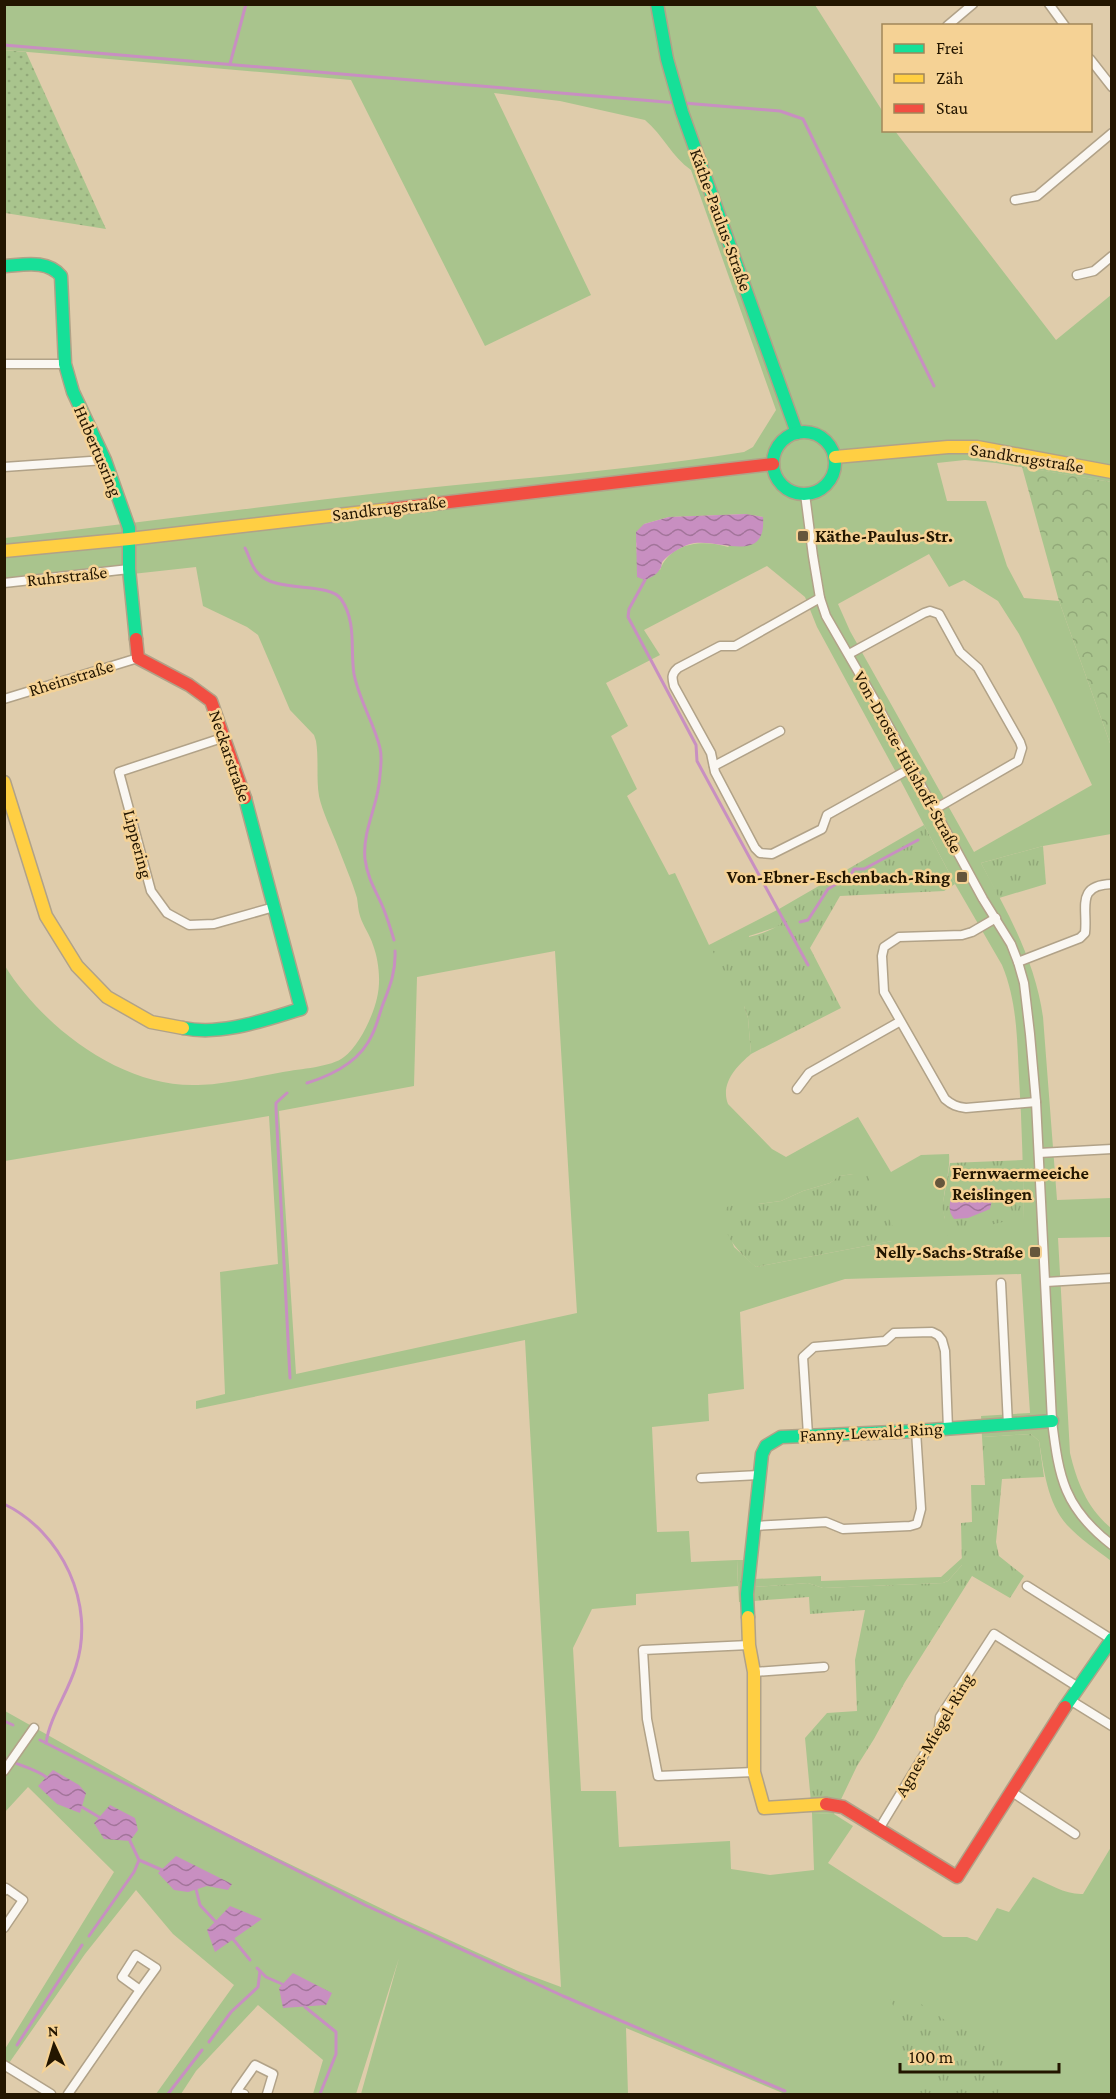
<svg xmlns="http://www.w3.org/2000/svg" width="1116" height="2099" font-family="'Crimson Pro',serif">
<style>
.grass{fill:#a9c48d;fill-rule:evenodd}
.forest{fill:url(#forest-crowns)}
.park{fill:url(#park-tufts)}
.garden{fill:url(#garden-dots)}
.water{fill:url(#water-waves)}
.lines{fill:none;stroke-linecap:round;stroke-linejoin:round}
.stream{stroke:#c88fc1;stroke-width:3}
.street-casing{stroke:#b1a288;stroke-width:11}
.fast-casing{stroke:#b1a288;stroke-width:15}
.slow-casing{stroke:#b1a288;stroke-width:15}
.jam-casing{stroke:#b1a288;stroke-width:15}
.street{stroke:#faf7f2;stroke-width:8}
.fast{stroke:#16e098;stroke-width:12}
.slow{stroke:#ffcf43;stroke-width:12}
.jam{stroke:#f24e42;stroke-width:12}
.poi-dot{fill:#65563c;stroke:#f5d295;stroke-width:2}
.labels{text-anchor:middle;stroke-width:5;stroke-linejoin:round;paint-order:stroke}
.street-label{font-size:18px;fill:#231600;stroke:#f5d295}
.poi-label{font-size:18px;font-weight:bold;fill:#231600;stroke:#f5d295;text-anchor:start}
</style>
<defs>
<pattern id="forest-crowns" width="20" height="18" patternUnits="userSpaceOnUse" patternTransform="scale(1.5)"><rect width="20" height="18" fill="#a9c48d"/><path d="M2 6a3 3 0 1 1 6 0M12 15a3 3 0 1 1 6 0" fill="none" stroke="#91a878"/></pattern>
<pattern id="park-tufts" width="24" height="20" patternUnits="userSpaceOnUse" patternTransform="scale(1.5)"><rect width="24" height="20" fill="#a9c48d"/><path d="M3 7l-1-3M5 7V3M7 7l1-3M15 17l-1-3M17 17v-4M19 17l1-3" fill="none" stroke="#91a878"/></pattern>
<pattern id="garden-dots" width="8" height="8" patternUnits="userSpaceOnUse" patternTransform="scale(1.5)"><rect width="8" height="8" fill="#a9c48d"/><path d="M2 2h.1M6 6h.1" fill="none" stroke="#91a878" stroke-width="1.8" stroke-linecap="round"/></pattern>
<pattern id="water-waves" width="16" height="10" patternUnits="userSpaceOnUse" patternTransform="scale(1.5)"><rect width="16" height="10" fill="#c88fc1"/><path d="M0 5q4-4 8 0t8 0" fill="none" stroke="#a2749a"/></pattern>
</defs>
<rect width="100%" height="100%" fill="#dfccab"/>
<g class="grass">
<path d="M4,5H815L883,112L884,130L895,131L1056,340L1111,295V482L996,463L965,460L937,463L947,501H986L1007,566L1024,598L1059,601L1111,746V834L1043,846L981,863C1008,913 1035,960 1043,1017L1057,1200L1111,1198V1237L1058,1238L1070,1453C1077,1482 1087,1508 1111,1528V1561C1097,1550 1080,1539 1067,1525C1047,1502 1044,1470 1039,1441L1031,1434L982,1437L981,1416L1030,1413L1021,1274L845,1279L740,1312L744,1389L708,1394L709,1421L652,1427L657,1532L689,1531L691,1562L737,1560L738,1586L636,1594V1605L592,1609L573,1648L581,1791H616L619,1847L730,1841L731,1869L770,1875L814,1870L812,1813L834,1814L853,1826L828,1863L943,1937H967L977,1941L997,1908L1009,1912L1033,1877C1049,1884 1066,1895 1083,1894L1111,1847V2094H785L626,2028L628,2094H361L399,1958L356,2094H313L323,2060L258,2005L196,2071L181,2094H156L234,1985L173,1934L136,1890L85,1954L7,2066L5,2065V2049L114,1872L28,1787L5,1812V1711L197,1819L401,1918L518,1971L561,1987L525,1340L196,1409V1401L225,1394L220,1272L278,1264L269,1116L5,1161V966C43,1027 122,1088 198,1085C226,1084 255,1077 283,1072C299,1069 332,1067 344,1057C359,1046 373,1016 377,998C381,982 379,961 373,945C370,935 363,926 360,916C358,910 358,904 357,898C352,881 344,863 338,847C332,831 322,811 319,796C316,778 319,759 316,741L314,735L290,710L258,635L247,627L203,606L196,567L5,588V538C135,523 266,506 397,491C513,479 629,470 744,452L753,447L776,410L691,170C672,157 663,135 645,120L560,101L494,93L591,295L485,346L351,80L5,50ZM746,514L763,517L728,547C704,539 670,542 660,570L637,554L636,544L644,524L669,517ZM929,554L949,587L964,580L998,601L1019,634L1055,706L1092,785L974,852L850,631L838,604ZM767,566L805,597L817,627L904,787L955,884L1002,965C1017,1001 1017,1038 1019,1077C1022,1125 1023,1172 1024,1219H945C939,1197 951,1176 949,1154L921,1155L891,1172L858,1117L786,1157L772,1149L728,1104C720,1083 737,1066 751,1054L748,1018L744,1006L749,936L777,927L782,922L779,909L709,945L675,873L669,875L627,796L637,789L611,736L628,726L606,683L660,655L644,630ZM555,951L577,1313L296,1374L279,1111L414,1086L417,977ZM853,1174L892,1241L756,1267L734,1247L724,1218L733,1204H758L781,1201L803,1191L830,1183L840,1176Z"/>
<path d="M962,1558V1565L948,1581L943,1583L823,1588L808,1583L754,1587V1579L821,1576V1581L941,1577Z"/>
</g>
<path class="forest" d="M1022,467L1111,482V746L1059,601Z"/>
<g class="park">
<path d="M924,825L955,884L944,891L840,896L810,948L841,1008L751,1054L748,1018L744,1006L709,945C728,941 769,936 782,922L779,909Z"/>
<path d="M1043,846L1046,884L999,898L981,863Z"/>
<path d="M1023,1160L1024,1220L1015,1219L945,1236V1219L942,1208L950,1163Z"/>
<path d="M853,1174L867,1175L898,1237L892,1241L756,1267C740,1254 715,1229 727,1207L733,1204H758L781,1201L803,1191L830,1183L839,1176Z"/>
<path d="M1031,1434L1039,1441L1044,1477L1002,1479L996,1542L999,1556L1024,1576L1010,1598L972,1576L905,1682L874,1739L857,1766L834,1814L812,1813L805,1738L827,1713L857,1711L855,1660L865,1610L810,1614L809,1597L739,1602L737,1560H754L755,1587L808,1583L823,1588L943,1583L948,1581L962,1565L961,1523L972,1522L971,1485H985L982,1437Z"/>
<path d="M887,1991L906,1994L954,2026L965,2024L995,2043L1006,2064L998,2093L920,2094V2079L895,2068L899,2020Z"/>
</g>
<path class="garden" d="M4,50L26,52L106,229L5,213Z"/>
<g class="water">
<path d="M746,514L763,517C767,569 713,534 687,545C680,548 669,554 663,561C660,565 663,565 660,569C657,575 650,578 645,580L637,577L636,532L644,524L669,517Z"/>
<path d="M977,1189L990,1191L992,1200L990,1209L968,1218L954,1219C948,1211 949,1205 952,1195L966,1190Z"/>
<path d="M53,1770L79,1785L86,1793L80,1813L57,1804L38,1786Z"/>
<path d="M110,1805L135,1818L138,1830L130,1841L104,1839L94,1823Z"/>
<path d="M176,1856L232,1884L228,1890L207,1886L188,1892L174,1890L158,1873Z"/>
<path d="M230,1906L262,1919L215,1952L207,1930Z"/>
<path d="M293,1973L332,1993L326,2005L283,2008L279,1988Z"/>
</g>
<g class="lines">
<g class="stream">
<path d="M4,45L677,103"/>
<path d="M230,64L246,4"/>
<path d="M684,103L780,111L803,119L934,386"/>
<path d="M245,548C249,555 251,566 257,572C274,594 328,581 341,599C357,622 350,650 354,674C359,700 374,723 380,748C382,756 381,766 380,775C379,804 362,830 365,859C368,881 377,892 384,910C388,920 391,930 394,940"/>
<path d="M645,580L629,609L628,617L696,745L697,761L808,965"/>
<path d="M800,922L808,920L828,889L851,875L854,869H864L918,840"/>
<path d="M307,1083C333,1075 360,1062 372,1035C377,1025 379,1015 383,1004C390,986 396,971 395,951"/>
<path d="M287,1093L276,1103V1108L290,1378"/>
<path d="M4,1504C62,1532 96,1604 76,1666C68,1693 50,1716 46,1743"/>
<path d="M4,1721L13,1725"/>
<path d="M40,1740L365,1905L563,1996L785,2091"/>
<path d="M4,1758C19,1766 34,1768 46,1777"/>
<path d="M82,1807L99,1817"/>
<path d="M139,1860L162,1870"/>
<path d="M196,1889L200,1905L215,1921"/>
<path d="M89,1936L134,1872L139,1860L130,1841"/>
<path d="M233,1939L250,1960"/>
<path d="M257,1968L266,1977L282,1984"/>
<path d="M305,2007L336,2032V2054L320,2094"/>
<path d="M209,2042L231,2012L258,1987L260,1971"/>
<path d="M17,2045L82,1945"/>
<path d="M168,2094L202,2050"/>
</g>
<g class="street-casing">
<g id="street">
<path d="M1049,4L1065,26"/>
<path d="M947,26L973,4"/>
<path d="M1090,59L1112,87"/>
<path d="M1015,200L1037,196L1112,133"/>
<path d="M1077,275L1094,271L1112,256"/>
<path d="M4,364H65"/>
<path d="M4,467L105,460"/>
<path d="M805,494L813,556L820,598L826,616L874,699L983,899L1011,944L1018,962L1024,983L1030,1034L1036,1102L1052,1421C1059,1478 1064,1508 1112,1545"/>
<path d="M4,583L129,569"/>
<path d="M820,598L735,646H720L678,668C671,674 672,678 674,686L711,753L715,772L755,848L760,853L772,854L822,829L827,815L911,768"/>
<path d="M849,654L924,613L930,611L939,614L960,652L978,668L1020,742L1022,748L1018,761L935,809"/>
<path d="M4,699L138,658"/>
<path d="M225,737L119,772L151,891L167,913L189,925L214,924L274,907"/>
<path d="M714,766L780,731"/>
<path d="M996,918L972,932L962,935L899,937L884,947L882,956L884,992L945,1099C952,1105 957,1107 966,1108L1036,1102"/>
<path d="M1018,962L1080,938L1085,933C1088,908 1075,885 1112,884"/>
<path d="M797,1089L809,1073L899,1022"/>
<path d="M1039,1153L1112,1149"/>
<path d="M1046,1282L1112,1278"/>
<path d="M1001,1283L1008,1425"/>
<path d="M808,1435L803,1357L814,1347L885,1341L894,1333L932,1332L938,1335L942,1340L945,1351L948,1429"/>
<path d="M701,1478L759,1475"/>
<path d="M754,1526L826,1522L843,1529L910,1526L917,1524L921,1509L916,1431"/>
<path d="M1027,1586L1111,1639"/>
<path d="M749,1645L643,1650L647,1719L658,1776L754,1772"/>
<path d="M754,1672L824,1667"/>
<path d="M1070,1700L1112,1726"/>
<path d="M4,1771L34,1728"/>
<path d="M1012,1792L1075,1834"/>
<path d="M879,1829L936,1735L939,1728L940,1717L994,1634L1078,1687"/>
<path d="M4,1891L6,1888L23,1900L4,1928"/>
<path d="M4,2065L51,2094"/>
<path d="M68,2094L140,1990L156,1968L136,1955L122,1977L140,1990"/>
<path d="M244,2094L236,2092L255,2065L273,2074L267,2094"/>
</g>
</g>
<g class="fast-casing">
<g id="fast">
<path d="M657,4L667,59L682,112L797,433"/>
<path d="M4,266C23,265 47,259 61,276L65,364L73,392L105,460L129,528V569L136,639"/>
<circle cx="804" cy="463" r="31"/>
<path d="M183,1028C222,1036 264,1020 301,1009L245,798"/>
<path d="M748,1617L747,1594L762,1454L766,1446L781,1437L916,1431L1052,1421"/>
<path d="M1065,1707L1112,1639"/>
</g>
</g>
<g class="slow-casing">
<g id="slow">
<path d="M835,457L948,447H977L1112,472"/>
<path d="M4,551L129,539L390,509"/>
<path d="M4,782L46,916L77,966L107,997L151,1022L183,1028"/>
<path d="M748,1617L749,1645L754,1672V1772L764,1808L826,1804"/>
</g>
</g>
<g class="jam-casing">
<g id="jam">
<path d="M390,509L773,464"/>
<path d="M136,639L138,658L189,685L211,701L245,798"/>
<path d="M826,1804L843,1807L957,1877L1065,1707"/>
</g>
</g>
<use href="#street" class="street"/>
<use href="#fast" class="fast"/>
<use href="#slow" class="slow"/>
<use href="#jam" class="jam"/>
</g>
<g class="poi-dot">
<rect x="797" y="530" width="12" height="12" rx="3"/>
<rect x="956" y="871" width="12" height="12" rx="3"/>
<circle cx="940" cy="1183" r="6"/>
<rect x="1029" y="1246" width="12" height="12" rx="3"/>
</g>
<g class="labels">
<g class="street-label">
<text transform="translate(721 220) rotate(70)" y="6">Käthe-Paulus-Straße</text>
<text transform="translate(98 451) rotate(67)" y="6">Hubertusring</text>
<text transform="translate(1027 458) rotate(9)" y="6">Sandkrugstraße</text>
<text transform="translate(389 508) rotate(-7)" y="6">Sandkrugstraße</text>
<text transform="translate(67 576) rotate(-6)" y="6">Ruhrstraße</text>
<text transform="translate(71 678) rotate(-17)" y="6">Rheinstraße</text>
<text transform="translate(230 756) rotate(71)" y="6">Neckarstraße</text>
<text transform="translate(908 762) rotate(61)" y="6">Von-Droste-Hülshoff-Straße</text>
<text transform="translate(138 844) rotate(75)" y="6">Lippering</text>
<text transform="translate(871 1432) rotate(-3)" y="6">Fanny-Lewald-Ring</text>
<text transform="translate(934 1735) rotate(-60)" y="6">Agnes-Miegel-Ring</text>
</g>
<g class="poi-label">
<text x="815" y="542">Käthe-Paulus-Str.</text>
<text x="950" y="883" text-anchor="end">Von-Ebner-Eschenbach-Ring</text>
<text x="952" y="1179">Fernwaermeeiche<tspan x="952" dy="21">Reislingen</tspan></text>
<text x="1023" y="1258" text-anchor="end">Nelly-Sachs-Straße</text>
</g>
</g>
<rect width="1116" height="2099" fill="none" stroke="#231600" stroke-width="12"/>
<rect x="882" y="24" width="210" height="108" fill="#f5d295" stroke="#a18759" stroke-width="1.5"/>
<rect x="894" y="44" width="30" height="9" fill="#16e098" stroke="#a18759" stroke-width="1.5"/>
<text x="936" y="54" font-size="18" fill="#231600">Frei</text>
<rect x="894" y="74" width="30" height="9" fill="#ffcf43" stroke="#a18759" stroke-width="1.5"/>
<text x="936" y="84" font-size="18" fill="#231600">Zäh</text>
<rect x="894" y="104" width="30" height="9" fill="#f24e42" stroke="#a18759" stroke-width="1.5"/>
<text x="936" y="114" font-size="18" fill="#231600">Stau</text>
<g transform="translate(54 2045) rotate(356)" stroke="#f5d295" stroke-width="4.5" paint-order="stroke">
<path d="M0-4.5L10 22L0 15L-10 22Z" fill="#231600"/>
<text y="-9" font-size="16" font-weight="bold" text-anchor="middle" fill="#231600">N</text>
</g>
<path d="M900 2063v9h159v-9" fill="none" stroke="#231600" stroke-width="3"/>
<text x="909" y="2063" font-size="18" fill="#231600" stroke="#f5d295" stroke-width="4.5" paint-order="stroke">100 m</text>
</svg>
